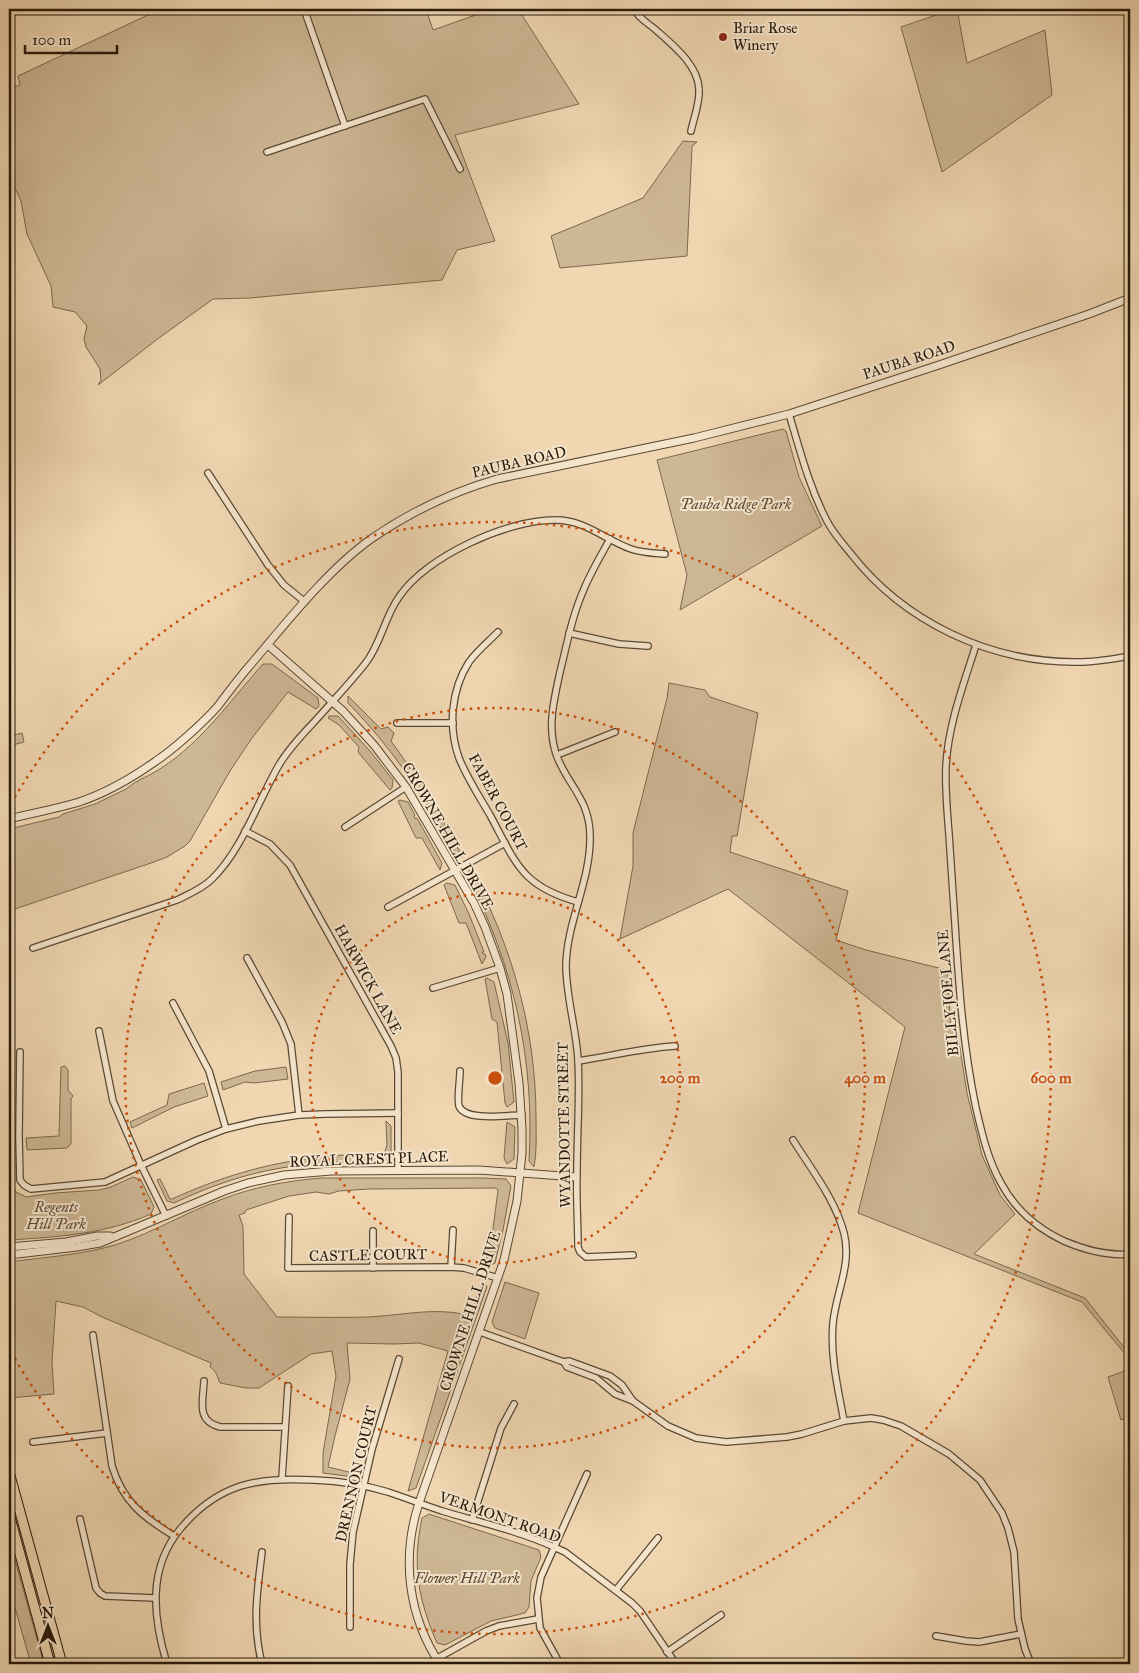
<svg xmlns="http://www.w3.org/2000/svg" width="1139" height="1673" font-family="'IM FELL Great Primer',serif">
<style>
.green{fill:#ceb795;stroke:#7a6850}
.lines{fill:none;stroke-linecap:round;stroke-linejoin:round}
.minor-casing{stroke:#594934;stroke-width:8}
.tertiary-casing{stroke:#594934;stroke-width:9}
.primary-casing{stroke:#271a0a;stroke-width:11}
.minor{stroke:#f5e5cd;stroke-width:5.5}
.tertiary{stroke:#f5e5cd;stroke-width:7}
.primary{stroke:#f0d7b2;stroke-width:9}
.ring{fill:none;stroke:#cb500c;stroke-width:2.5;stroke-dasharray:2.5 5}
.poi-dot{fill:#8f2418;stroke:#f5e5cd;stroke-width:2}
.labels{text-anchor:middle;stroke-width:4;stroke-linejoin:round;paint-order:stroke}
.poi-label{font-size:15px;fill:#271a0a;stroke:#f5e5cd;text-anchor:start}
.street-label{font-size:15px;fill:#271a0a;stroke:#f5e5cd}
.park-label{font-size:15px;font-style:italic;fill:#594934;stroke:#f5e5cd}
.centre{fill:#cb500c;stroke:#f5e5cd;stroke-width:2.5}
.ring-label{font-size:15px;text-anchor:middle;font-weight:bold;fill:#cb500c;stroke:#f5e5cd;stroke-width:4;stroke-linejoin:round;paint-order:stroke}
</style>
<rect width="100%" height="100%" fill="#f0d7b2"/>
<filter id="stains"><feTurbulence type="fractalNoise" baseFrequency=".004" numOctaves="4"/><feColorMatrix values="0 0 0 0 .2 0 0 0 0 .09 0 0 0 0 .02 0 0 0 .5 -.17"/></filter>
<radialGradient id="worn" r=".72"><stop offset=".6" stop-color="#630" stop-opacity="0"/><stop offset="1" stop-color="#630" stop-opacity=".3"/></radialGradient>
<g class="green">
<path d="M165,9H426L433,30L493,9H518L579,104L455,135L495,241L457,250L442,280L250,298L213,299L159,338L98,385L101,380L100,369L86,347L84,339L87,326L75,312L53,307L51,286L27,234L21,201L9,175V89L20,85L18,76L150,14Z"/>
<path d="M954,9H957L967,63L1045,30L1052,95L942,172L901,27Z"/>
<path d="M683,141L697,142L692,146L687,256L560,268L551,236L643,198Z"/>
<path d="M783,429L786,431L799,477L822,526L680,610L687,575L657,460Z"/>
<path d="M263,664H272L318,698L319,706L316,709L288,692L252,738L230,771L190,841L185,846L167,857L154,862L9,911V829L59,817L63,814L95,804L126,789L137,781L138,782L139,780C192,757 226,705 263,664Z"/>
<path d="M669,683L705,690L710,697L758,713L737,836H732L730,852L848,891L836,940L866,950L947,970L951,1028L957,1029L967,1093L982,1155L1000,1195L1015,1214L974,1254L1085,1298L1130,1355V1360L1082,1302L858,1213L905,1027L728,889L620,939L633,866V833L667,698Z"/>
<path d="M348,696L381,729L388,727L394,733L391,741L425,789L463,857L456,855C425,798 394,750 348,703Z"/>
<path d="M329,716H338L370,751L393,780L392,788L390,790L358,752L359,747L339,725L328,718Z"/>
<path d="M22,733L24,742L9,746V736Z"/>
<path d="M400,800L408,802L415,815L414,816L415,819L417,818L442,863L440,870L422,838H416L398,801Z"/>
<path d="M469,870H471C512,946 536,1030 536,1117C536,1134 537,1150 534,1167L529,1161C535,1061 514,966 468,877Z"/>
<path d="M447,883L455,885L469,914L484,952H482L483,954H485L486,957L482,964L466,923H459L444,885Z"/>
<path d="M487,978L494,982L508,1043L514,1102L507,1107L505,1103L497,1022L492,1019L485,979Z"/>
<path d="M65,1066L68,1070V1090L73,1096L71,1099V1144L67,1148L27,1150L26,1138L59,1136L61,1067Z"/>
<path d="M286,1067L288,1079L254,1083L245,1082L223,1090L221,1082L255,1071Z"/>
<path d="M204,1083L208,1096L174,1107L132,1128L130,1122L167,1105L169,1094Z"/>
<path d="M386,1121L391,1126V1157L386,1162C305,1160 248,1168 174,1203L167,1201L157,1180L160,1179L170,1199H172C218,1178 266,1163 315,1158L317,1156L350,1155L352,1154H384L387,1145Z"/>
<path d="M507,1122L515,1127L514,1159L507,1164L504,1158Z"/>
<path d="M133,1177L141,1180L154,1207L151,1214C105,1234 59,1237 9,1240V1184H11L16,1192L26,1197L55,1193L99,1190L111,1187Z"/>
<path d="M321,1178H482L506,1179L511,1186L503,1230L495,1263L488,1267L486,1261L493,1229L498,1190L496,1188L369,1189L339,1191L329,1194L316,1192L289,1196L246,1210L245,1213L239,1215L243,1226L244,1274L277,1317C307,1317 337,1318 366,1317C401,1316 436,1306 470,1316L483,1281L487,1287L416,1488L408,1491L448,1351L419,1343L394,1344L347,1343L350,1379L335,1436L328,1467L353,1473L355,1475L354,1477L323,1473V1453L336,1376L332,1351L311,1354L259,1388H246L220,1383C217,1377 217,1371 210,1367L211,1363L102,1317L83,1307L56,1301L52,1362L54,1394L9,1398V1262C45,1257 83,1255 118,1244C154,1232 185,1213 220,1200C253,1187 286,1181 321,1178Z"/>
<path d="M505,1282L539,1293L525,1339L495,1328L492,1322Z"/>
<path d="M1130,1369V1417L1121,1420L1108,1377Z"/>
<path d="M9,1484L59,1664L54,1663L9,1499Z"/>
<path d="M429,1514L539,1550L541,1557L531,1581L529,1607L525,1613L491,1621L445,1645L437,1643C418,1599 412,1565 422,1518Z"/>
<path d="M9,1538L44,1664H31L9,1587Z"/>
</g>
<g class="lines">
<g class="minor-casing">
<g id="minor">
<path d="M304,9L345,126"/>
<path d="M634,9C639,19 648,23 656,30C673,45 698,65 699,89C700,103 694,117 691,131"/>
<path d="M267,152L425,99L460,169"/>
<path d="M789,414C800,450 809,487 827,521C833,533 843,544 852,555C904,621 988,662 1074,662C1092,663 1112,659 1130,656"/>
<path d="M208,473L268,565L284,585L305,602"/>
<path d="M610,539C601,555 591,572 584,589C572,616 567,644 560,672C554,700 547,726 556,754C567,785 590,799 590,836C591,880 567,921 566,965C566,997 576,1027 578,1059C580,1096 577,1134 577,1172C576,1197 578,1222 578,1247L580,1252L586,1257L633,1255"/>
<path d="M498,632C488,642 477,651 469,662C451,690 448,727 459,758C467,778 479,796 490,815C516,863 521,886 578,902"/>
<path d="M569,633L619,644L648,646"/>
<path d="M976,645C964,683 948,725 946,766C945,788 947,811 949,834C951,864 953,894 955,924C959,987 963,1046 976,1108C982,1134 988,1160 1001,1183C1015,1209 1038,1229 1064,1241C1085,1250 1108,1256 1130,1254"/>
<path d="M397,723H453"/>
<path d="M557,755L615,732"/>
<path d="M345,827L406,787"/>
<path d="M245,831L270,844L290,865L391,1046L396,1058L398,1072V1170"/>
<path d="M388,907L505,843"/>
<path d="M33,948L177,900C189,894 202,889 212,879C242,850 258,801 279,765C289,748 302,735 315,721C332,702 349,684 365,664C381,644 384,618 399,597C425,557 507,520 554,520C584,519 605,540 631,549C642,553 654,553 665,554"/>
<path d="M247,958L282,1022L291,1044L299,1115"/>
<path d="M433,988L500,968"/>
<path d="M173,1003L209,1071L226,1129"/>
<path d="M99,1031L113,1101L141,1165L166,1216"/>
<path d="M20,1052L19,1136L20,1180L24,1185L31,1189L105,1182L197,1140L226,1129L259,1121L299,1115L325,1114L398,1113"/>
<path d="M578,1061C611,1056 642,1048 675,1046"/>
<path d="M460,1071C460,1080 457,1099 459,1106C465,1122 508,1115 522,1115"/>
<path d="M793,1140C811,1169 835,1199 844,1233C852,1265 836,1292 833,1323C830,1356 838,1389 844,1421"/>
<path d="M289,1217L288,1268L451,1267L464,1268L498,1278"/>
<path d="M373,1231V1268"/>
<path d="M451,1267L453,1230"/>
<path d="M480,1332L564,1362L569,1361L610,1376L622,1385L633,1401"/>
<path d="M93,1335L112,1466C123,1502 143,1517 174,1536"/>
<path d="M564,1362L567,1367L596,1378L615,1394L633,1401L668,1426L696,1438L726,1442L787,1437L802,1434L844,1421L871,1418L883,1420L901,1426L949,1454L980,1480L1002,1513L1008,1528L1014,1552L1018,1619L1025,1649L1031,1664"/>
<path d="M204,1381C203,1402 196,1421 220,1427H285"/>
<path d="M33,1442L107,1433"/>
<path d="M282,1478L288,1386"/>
<path d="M80,1519L96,1588L100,1593L105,1596L155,1598"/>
<path d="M472,1520L501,1428L514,1404"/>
<path d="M262,1552C257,1592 252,1625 262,1664"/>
<path d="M616,1590L658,1538"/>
<path d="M350,1627V1564L353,1532L372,1449L399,1359"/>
<path d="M936,1636L966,1641L979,1642L1021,1634"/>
<path d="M667,1652L721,1615"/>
<path d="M167,1664C153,1618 147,1568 181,1528C219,1483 258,1477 314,1480C339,1481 365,1485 388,1492C406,1498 424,1505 442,1511C479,1522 519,1531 554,1547L565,1552L632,1603L640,1611L676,1664"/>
<path d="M427,1664L486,1631L499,1626L538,1619"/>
<path d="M560,1664L540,1628L537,1598L541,1577L587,1474"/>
</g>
</g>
<g class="tertiary-casing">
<g id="tertiary">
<path d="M268,645L343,711L374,745L406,787L474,903L485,927L500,968L507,994L519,1083L522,1129V1153L517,1201L504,1260L419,1503C401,1558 408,1616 440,1664"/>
<path d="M9,819C32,813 56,809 79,802C106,793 132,778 156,761C174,749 203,723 218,706C227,694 236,682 246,670C282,628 326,571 371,539C410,512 452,492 497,479L694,438L789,414L936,366L1089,314L1130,298"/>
<path d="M9,1247L66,1242L97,1236H110"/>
<path d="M9,1255L77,1247L100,1243L224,1191L248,1183L284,1175L331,1171L479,1170L576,1177"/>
</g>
</g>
<g class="primary-casing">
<g id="primary">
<path d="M9,1472L62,1664"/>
<path d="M9,1514L50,1664"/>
</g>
</g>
<use href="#minor" class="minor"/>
<use href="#tertiary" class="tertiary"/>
<use href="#primary" class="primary"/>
</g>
<g class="ring">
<circle cx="495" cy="1078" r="185"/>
<circle cx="495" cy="1078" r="370"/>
<path d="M11 804A556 556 0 1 1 11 1352"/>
</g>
<circle class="poi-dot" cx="723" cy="37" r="5"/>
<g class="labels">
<g class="poi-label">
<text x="733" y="33">Briar Rose<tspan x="733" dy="17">Winery</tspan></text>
</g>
<g class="street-label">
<text transform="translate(909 360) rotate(-18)" y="5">PAUBA ROAD</text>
<text transform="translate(519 462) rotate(-13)" y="5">PAUBA ROAD</text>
<text transform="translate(498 802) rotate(62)" y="5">FABER COURT</text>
<text transform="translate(448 836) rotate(60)" y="5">CROWNE HILL DRIVE</text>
<text transform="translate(368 979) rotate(61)" y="5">HARWICK LANE</text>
<text transform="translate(948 993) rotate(-95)" y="5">BILLY JOE LANE</text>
<text transform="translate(564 1125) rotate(-91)" y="5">WYANDOTTE STREET</text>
<text transform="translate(369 1159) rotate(-2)" y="5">ROYAL CREST PLACE</text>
<text transform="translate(368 1255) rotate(-1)" y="5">CASTLE COURT</text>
<text transform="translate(470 1311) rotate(-72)" y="5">CROWNE HILL DRIVE</text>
<text transform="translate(356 1474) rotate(-77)" y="5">DRENNON COURT</text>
<text transform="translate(500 1517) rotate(19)" y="5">VERMONT ROAD</text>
</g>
<g class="park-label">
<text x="736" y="509">Pauba Ridge Park</text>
<text x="56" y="1212">Regents<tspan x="56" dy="17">Hill Park</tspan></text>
<text x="467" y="1583">Flower Hill Park</text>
</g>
</g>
<circle cx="495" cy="1078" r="8" class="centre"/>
<g class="ring-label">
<text x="680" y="1083">200 m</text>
<text x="865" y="1083">400 m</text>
<text x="1051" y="1083">600 m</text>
</g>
<rect width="1139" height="1673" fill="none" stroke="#f0d7b2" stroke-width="30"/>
<rect x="10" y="10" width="1119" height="1653" fill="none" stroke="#271a0a" stroke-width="2.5"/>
<rect x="15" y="15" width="1109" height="1643" fill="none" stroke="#271a0a"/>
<g transform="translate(48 1626)" stroke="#f5e5cd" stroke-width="4" paint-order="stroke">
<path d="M0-4L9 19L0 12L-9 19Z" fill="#271a0a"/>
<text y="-8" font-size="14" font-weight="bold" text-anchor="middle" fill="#271a0a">N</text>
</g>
<path d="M25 45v8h92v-8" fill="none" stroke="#271a0a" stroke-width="2.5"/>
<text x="32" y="45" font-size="15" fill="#271a0a" stroke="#f5e5cd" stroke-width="4" paint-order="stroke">100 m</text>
<rect width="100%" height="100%" filter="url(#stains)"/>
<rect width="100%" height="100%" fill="url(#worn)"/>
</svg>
